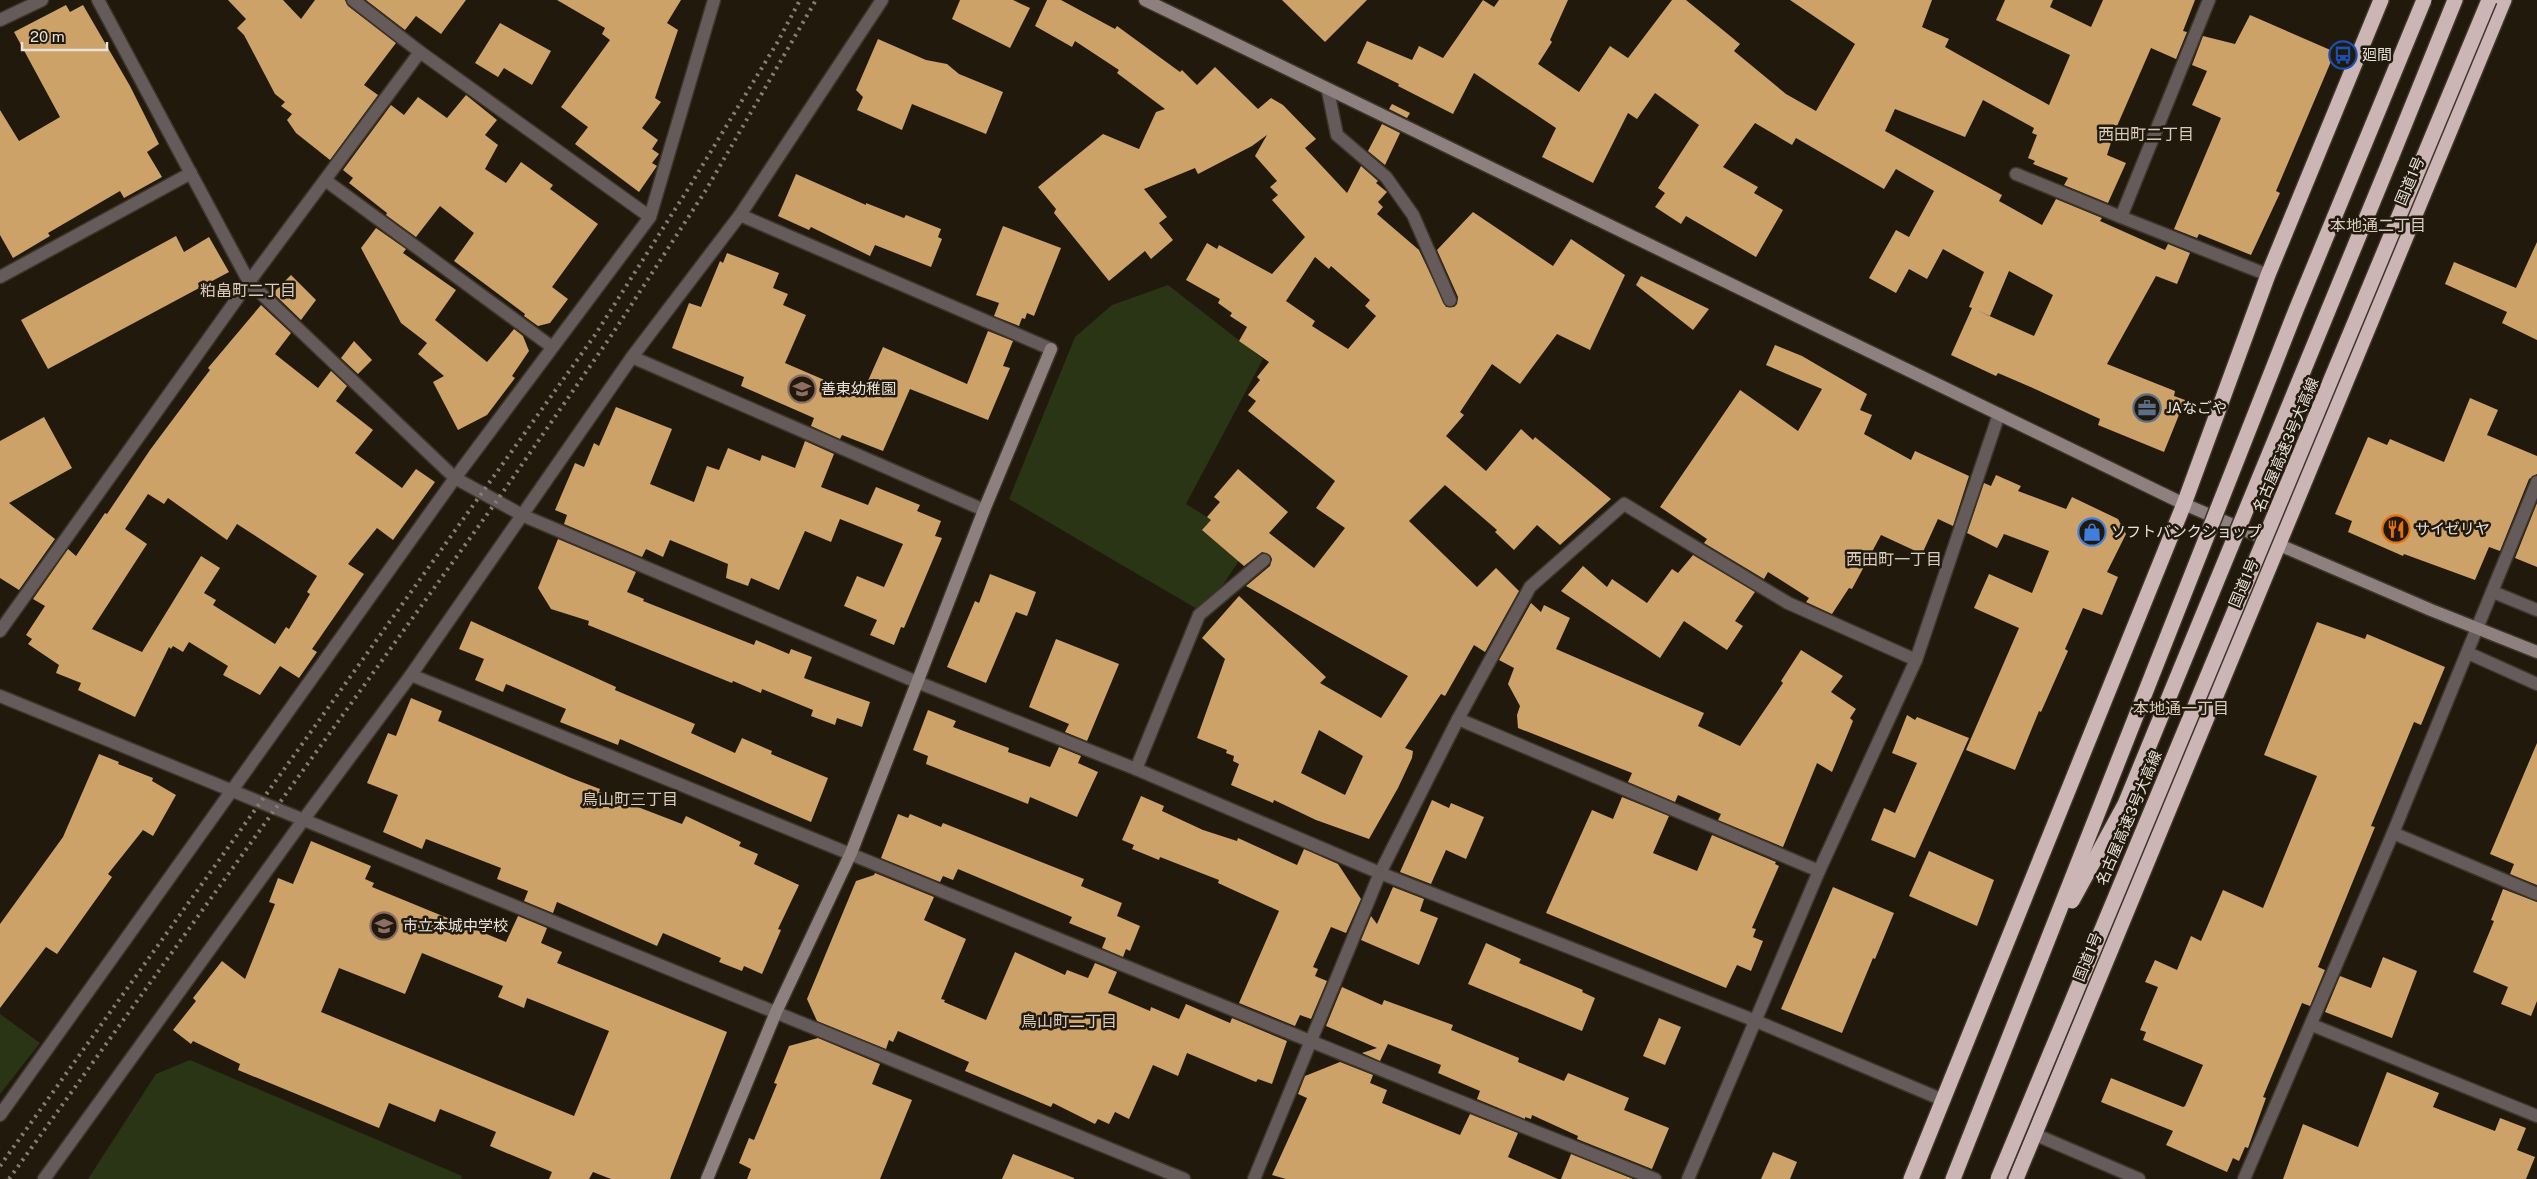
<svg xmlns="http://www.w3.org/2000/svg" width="2537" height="1179" font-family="'Public Sans','Noto Sans JP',sans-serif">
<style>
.green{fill:#2a3515}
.building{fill:#cda269;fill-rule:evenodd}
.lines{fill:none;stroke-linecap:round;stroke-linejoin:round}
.street-casing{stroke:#3e352a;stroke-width:15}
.secondary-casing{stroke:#3e352a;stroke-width:15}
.highway-casing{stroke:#3e352a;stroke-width:18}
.street{stroke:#645b5a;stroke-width:12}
.secondary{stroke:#8e807f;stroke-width:12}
.highway{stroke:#ccb6b5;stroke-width:15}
.rail{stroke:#857d73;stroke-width:4;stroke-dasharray:2.5 5;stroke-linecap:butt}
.highway-bridge-casing{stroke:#3e352a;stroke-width:18;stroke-linecap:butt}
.highway-bridge{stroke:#ccb6b5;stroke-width:15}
.labels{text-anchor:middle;stroke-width:5;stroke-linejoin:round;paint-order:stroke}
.poi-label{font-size:15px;fill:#e9e2da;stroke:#22190d;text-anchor:start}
.street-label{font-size:15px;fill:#e9e2da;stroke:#22190d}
.neighbourhood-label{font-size:16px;fill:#d9ccbc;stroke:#22190d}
</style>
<rect width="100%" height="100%" fill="#22190d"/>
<g class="green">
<path d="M1168,285L1263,359L1186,504L1250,544L1204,613L1009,499L1075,337L1112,305Z"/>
<path d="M0,1014L40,1043L0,1094Z"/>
<path d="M190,1060L462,1176L461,1179H88L156,1074Z"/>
</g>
<g class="building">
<path d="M228,0H283L301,19L315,0H345L348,6L396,43L364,85L378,95L330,160L296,133L287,120L292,114L281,106L285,102L275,94L244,35L237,28L246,19Z"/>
<path d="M366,0H466L441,34L416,16L405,30Z"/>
<path d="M557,0H681L667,23L678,30L655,98L661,102L642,128L658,140L652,149L659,154L652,163L657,166L639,192L575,144L588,127L561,107L610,40L602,34L605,28Z"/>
<path d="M960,0H1013L1030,8L1010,48L952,19Z"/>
<path d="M1047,0H1061L1115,29L1117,26L1180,72L1182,70L1197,85L1215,67L1258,109L1271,98L1283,105L1316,139L1305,148L1347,193L1361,166L1378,181L1376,183L1387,192L1378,202L1383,207L1377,214L1419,250L1446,307H1454L1457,304L1458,297L1437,250L1473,212L1553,266L1571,239L1625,275L1590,350L1557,334L1520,384L1492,364L1460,412L1464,415L1446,436L1486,471L1521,429L1533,440L1535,437L1611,499L1560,545L1537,525L1514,550L1495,532L1497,530L1445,485L1409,521L1477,587L1496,568L1519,591L1485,652L1474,645L1445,696L1441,694L1405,748L1413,751L1412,758L1398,788L1369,839L1316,820L1274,800L1273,803L1231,785L1239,764L1233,761L1234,756L1226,753L1227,750L1197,738L1225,659L1202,638L1239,596L1326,677L1320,683L1381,718L1408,676L1246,586L1270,566L1272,559L1270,555L1262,552L1244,566L1202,530L1211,520L1207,517L1220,502L1214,497L1238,469L1288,512L1269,533L1314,568L1345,528L1316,508L1335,481L1248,411L1256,401L1248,395L1260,380L1257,377L1269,362L1239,341L1247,327L1230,316L1232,313L1218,303L1220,299L1186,280L1207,243L1217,249L1219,245L1272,274L1305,237L1272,200L1278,195L1270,187L1277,181L1255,156L1267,135L1252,146L1198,174L1195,168L1144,189L1167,217L1159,223L1173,240L1151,259L1145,251L1109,281L1054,213L1056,209L1038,187L1103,134L1139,149L1156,112L1165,109L1117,73L1119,70L1075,41L1072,47L1035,26ZM1315,257L1329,269L1331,266L1370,300L1365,306L1376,316L1348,349L1312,326L1315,321L1286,301ZM1319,730L1363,756L1345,795L1301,773Z"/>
<path d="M1282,0H1367L1325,42Z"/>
<path d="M1483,0L1494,7L1499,0H1568L1550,40L1552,42L1538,64L1579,92L1610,46L1628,58L1672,0H1686L1740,44L1734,51L1786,94L1816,111L1855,44L1790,0H1932L1922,27L1949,39L1945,47L2049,105L2070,55L1996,20L2005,0H2053L2050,7L2091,27L2103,0H2195L2183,31L2187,32L2176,59L2151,48L2114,133L2107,155L2126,163L2108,203L2064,185L2068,178L2033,164L2035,161L2028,158L2037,135L2032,133L2034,128L1983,100L1965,137L1895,109L1885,131L2002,195L1999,201L2042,225L2056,199L2102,218L2100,221L2165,250L2168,244L2190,253L2177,284L2156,276L2107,364L2175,391L2174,396L2185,400L2164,452L2098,425L2100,419L2035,389L1998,373L1996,376L1951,355L1972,308L1969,307L1984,272L1943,249L1927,279L1909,269L1896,293L1869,278L1896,230L1909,237L1934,191L1896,169L1884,189L1796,138L1792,145L1755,123L1723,167L1758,187L1754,193L1783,210L1756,257L1686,216L1681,224L1655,207L1665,193L1658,188L1699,125L1655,93L1637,119L1628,113L1593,183L1542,157L1556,128L1474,73L1453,114L1398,86L1399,84L1357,63L1367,41L1412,60L1419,46L1443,58ZM2009,271L2053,295L2034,336L1976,310L1990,316Z"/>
<path d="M66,5L70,12L83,5L130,86L159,144L147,152L162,177L124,198L120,191L48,233L50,236L13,258L0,235V110L19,141L60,117L14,32Z"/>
<path d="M2250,15L2335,52L2276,191L2280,193L2251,255L2199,234L2197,238L2174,229L2221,118L2192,105L2207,71L2192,65L2203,36L2235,44Z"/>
<path d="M500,23L551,51L532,85L504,68L498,77L475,63Z"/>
<path d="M878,39L926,60L947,64L959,74L1003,92L986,134L912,104L902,130L857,110L863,97L856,90Z"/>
<path d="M466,95L497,120L485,135L498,145L485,169L506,183L521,162L553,185L550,189L598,224L552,287L568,299L550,323L538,326L524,316L525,314L454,261L474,233L440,206L416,237L386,215L387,213L349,183L353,178L343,170L391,105L404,115L418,97L447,118Z"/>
<path d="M1392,104L1410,113L1407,118L1389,109Z"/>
<path d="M1382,124L1400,133L1385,165L1368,151Z"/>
<path d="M796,174L866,205V203L904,218L906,215L941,229L938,237L942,239L931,267L875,245L870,256L811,227L809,230L778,216Z"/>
<path d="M1003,226L1061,248L1034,316L1027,313L1025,319L1022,318L1019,326L994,316L999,303L976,295Z"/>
<path d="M376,228L406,249L403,253L456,290L435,320L487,362L514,329L523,336L529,351L512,376L515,378L487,415L458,430L433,382L444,376L418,354L427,343L401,323L361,248Z"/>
<path d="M176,236L184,252L209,237L229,272L48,369L21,320Z"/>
<path d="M2537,242V340L2502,323L2507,312L2445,284L2454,262L2516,288Z"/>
<path d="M727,253L779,273L773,288L788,294L783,305L806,315L785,363L836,385L837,382L863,392L883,347L967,384L988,331L1013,341L1003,366L1010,368L988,420L910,389L883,451L842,435L840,439L811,426L814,418L741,386L744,377L672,348L689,303L701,307L720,261L723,263Z"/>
<path d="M291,275L316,300L301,320L273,293Z"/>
<path d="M1641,276L1709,309L1693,330L1636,285Z"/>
<path d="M261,305L291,333L275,354L318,388L331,371L347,386L336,401L373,430L355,453L402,488L416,469L435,482L393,540L377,528L348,564L364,574L312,649L317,652L299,678L280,666L260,695L223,675L228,666L189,642L183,652L173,646L171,649L169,647L135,717L78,690L81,683L56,673L59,665L28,644L32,639L26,635L45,606L33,599L68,549L76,556L105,513L107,514L150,450L197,387L210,370L208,368ZM148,494L164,504L168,498L227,540L237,524L317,576L307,592L310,594L289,629L286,627L275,644L213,605L216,600L204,593L220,568L201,556L142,652L92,629L147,544L125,529Z"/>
<path d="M354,341L372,360L358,374L341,358Z"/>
<path d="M1775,345L1802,356L1867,394L1860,410L1872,415L1864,434L1911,460L1915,451L1969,476L1953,526L1938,519L1922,554L1881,535L1852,589L1849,588L1832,614L1806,602L1809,598L1768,572L1764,579L1704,543L1707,539L1660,507L1740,390L1798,431L1822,389L1766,365Z"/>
<path d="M2470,398L2498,410L2487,435L2537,456V474L2529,479L2500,551L2489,547L2475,580L2404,554L2403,556L2348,532L2352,521L2335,514L2368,437L2387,445L2390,439L2444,462Z"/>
<path d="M616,407L672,429L650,484L694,502L707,466L719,470L728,448L760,461L762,455L795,468L805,441L834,454L821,487L868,505L876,487L920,505L917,511L941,521L935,536L942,538L904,628L901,627L894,645L870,635L877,620L844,606L857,576L884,587L903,544L840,519L831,542L805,531L779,590L751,578L748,586L726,578L728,564L670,540L663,557L646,549L642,557L564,524L567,515L555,510L575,463L584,467L594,443L599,446Z"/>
<path d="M44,417L72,468L9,503L55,539L19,590L0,578V441Z"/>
<path d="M1996,475L2021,486L2018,491L2066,509L2072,497L2118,519L2126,534L2107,572L2118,577L2102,615L2083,608L2065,649L2068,651L2041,712L2039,711L2015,770L1966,750L2019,628L1974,608L1989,574L2032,593L2049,551L2004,534L1997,548L1967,533L1984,483L1991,486Z"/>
<path d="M2537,503V567L2515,558Z"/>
<path d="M558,539L636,572L627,592L644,599L643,601L754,645L756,640L789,654L791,649L812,657L804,678L870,702L862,727L837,718L835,725L811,716L813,710L762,689L761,693L733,681L732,683L588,625L589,621L551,609L538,588Z"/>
<path d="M1693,555L1755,592L1735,621L1743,626L1727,650L1684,621L1660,658L1561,591L1583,566L1607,587L1612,579L1647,603L1672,569L1678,573Z"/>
<path d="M990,574L1036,592L1027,616L1016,612L986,683L947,667L975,601L979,603Z"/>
<path d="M1531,603L1541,612L1544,605L1570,618L1556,649L1704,713L1698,726L1740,746L1783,683L1781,681L1801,650L1843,676L1831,692L1856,709L1850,718L1853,721L1832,772L1817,763L1783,847L1718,820L1721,814L1678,795L1675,802L1628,782L1632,773L1518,728L1517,715L1520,706L1508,684L1514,668L1499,660Z"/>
<path d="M471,621L616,687L615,690L695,724L691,733L735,753L742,738L772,751L771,754L828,778L811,822L620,739L618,745L560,722L566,709L506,684L503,692L475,680L484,659L459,649Z"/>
<path d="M2317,622L2365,639L2367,634L2445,667L2421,725L2414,722L2371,826L2375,827L2318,967L2325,970L2310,1006L2302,1003L2263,1097L2266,1098L2248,1148L2245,1147L2239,1161L2233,1158L2227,1172L2166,1145L2173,1131L2101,1102L2111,1078L2183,1107L2185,1106L2203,1065L2143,1040L2146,1032L2140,1030L2158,987L2145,982L2155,960L2177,970L2191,936L2201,941L2223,890L2263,908L2317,776L2264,755Z"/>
<path d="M1056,639L1119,664L1087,741L1065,732L1069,724L1029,707Z"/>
<path d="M411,698L442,711L438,721L571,778L600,789L599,792L682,824L686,816L741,842L739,846L758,854L754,864L799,885L778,929L781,930L762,974L744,966L742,971L719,962L721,958L663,933L657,946L557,902L553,913L524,901L528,891L497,879L501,868L426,839L422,849L383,832L398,795L367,783L388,733L396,736Z"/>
<path d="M928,710L956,721L953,727L1009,748L1008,752L1050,767L1059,747L1081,756L1078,763L1098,772L1077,817L1030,797L1028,804L926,764L928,756L913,750Z"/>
<path d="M1907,715L1915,720L1917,717L1969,738L1915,858L1871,840L1884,808L1895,813L1917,763L1892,753Z"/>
<path d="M2537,743V885L2510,874L2514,864L2490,854Z"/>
<path d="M99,754L119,762L118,764L153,778L152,781L176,795L153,836L143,830L108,874L112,877L57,954L46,947L0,1008V924L63,837Z"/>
<path d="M1141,796L1164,806L1162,811L1203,830L1237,841L1238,838L1297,865L1304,849L1338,864L1361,899L1346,933L1331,927L1313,967L1318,969L1315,976L1327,981L1311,1019L1300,1015L1295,1026L1239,1003L1279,911L1218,883L1219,880L1160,857L1159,860L1132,849L1134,845L1122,840Z"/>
<path d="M1622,797L1669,816L1653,853L1697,871L1712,835L1776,862L1775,864L1779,866L1752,928L1756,929L1753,937L1763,941L1751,971L1737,965L1726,988L1546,913L1592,810L1613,819Z"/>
<path d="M1432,800L1449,808L1451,803L1484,817L1466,859L1446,850L1431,884L1400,872Z"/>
<path d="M898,814L908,818L910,814L941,827L943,823L1084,879L1081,886L1122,903L1117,916L1140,926L1130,951L1126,949L1123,957L1102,948L1106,938L1069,923L1072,917L958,869L953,880L943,876L940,882L881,858Z"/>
<path d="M311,841L371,866L365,879L374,883L372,887L506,942L518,916L547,928L541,943L562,952L557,963L727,1032L670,1179H611L593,1172L589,1179H549L552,1172L490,1146L496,1132L440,1109L435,1122L389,1103L379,1128L238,1070L240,1064L193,1041L191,1044L173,1030L196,1001L193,998L222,961L245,979L275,904L269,902L278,878L293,884ZM422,953L503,986L498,997L524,1008L527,998L609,1031L574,1116L321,1012L339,968L405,994Z"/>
<path d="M1929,851L1994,880L1977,926L1909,896Z"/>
<path d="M875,873L934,897L924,920L966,939L941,999L945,1000L944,1002L986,1020L1015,952L1065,975L1067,970L1088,978L1095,963L1117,972L1108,993L1150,1011L1151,1007L1179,1019L1186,1004L1230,1023L1232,1018L1287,1041L1272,1084L1258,1079L1256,1082L1187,1053L1178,1076L1153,1065L1129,1119L1115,1112L1109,1124L1098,1119L1095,1124L1053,1103L1051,1107L965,1071L969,1062L898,1031L893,1042L889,1040L886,1049L817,1021L807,999L856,881L874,875Z"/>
<path d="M1393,887L1424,899L1420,911L1438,918L1419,965L1361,940L1371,916L1377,924Z"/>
<path d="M1833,887L1894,913L1875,959L1873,958L1842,1033L1781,1009Z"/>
<path d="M2503,889L2537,902V1001L2531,1016L2501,1004L2508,987L2473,972L2494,921L2491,920Z"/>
<path d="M1486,943L1521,959L1519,963L1583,990L1582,992L1595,998L1582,1031L1468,984Z"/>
<path d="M2383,957L2417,971L2392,1038L2325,1012L2340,976L2371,988Z"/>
<path d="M1342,987L1382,1005L1384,1000L1453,1025L1451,1030L1519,1058L1518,1062L1564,1081L1568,1073L1629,1098L1624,1110L1669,1128L1652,1169L1577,1139L1578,1136L1532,1115L1531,1119L1525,1117V1119L1477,1099L1480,1091L1438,1073L1441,1065L1388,1044L1380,1061L1362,1053L1377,1048L1326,1026Z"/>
<path d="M1659,1018L1681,1027L1665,1065L1643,1056Z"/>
<path d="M818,1038L880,1064L872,1084L912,1100L880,1179H747L751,1169L739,1163L749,1138L754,1140L777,1084L774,1083L789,1046Z"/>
<path d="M1340,1062L1373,1075L1370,1083L1387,1090L1382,1103L1460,1135L1470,1114L1518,1133L1508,1157L1558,1179H1286L1272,1175L1307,1098L1298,1094L1305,1076Z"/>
<path d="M2387,1072L2439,1093L2433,1107L2495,1131L2500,1118L2526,1128L2517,1150L2535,1157L2526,1179H2283L2303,1124L2358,1147Z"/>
<path d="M1773,1152L1797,1162L1790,1179H1761Z"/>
<path d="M1013,1154L1074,1178V1179H1002Z"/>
<path d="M1571,1154L1633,1179H1561Z"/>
</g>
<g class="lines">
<g class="street-casing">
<g id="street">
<path d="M98,0L249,282L455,478L524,516L917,682L1136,769L1380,873L1756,1021L1943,1100"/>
<path d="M353,0L420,52L650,217"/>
<path d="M2209,0L2121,217L2268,275"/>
<path d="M0,20L42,0"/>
<path d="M1328,91L1337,135L1386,177L1413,215L1450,300"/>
<path d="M2016,174L2121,217"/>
<path d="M325,180L552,347"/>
<path d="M740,215L1051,349"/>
<path d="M0,277L191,173"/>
<path d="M632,357L984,510"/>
<path d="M2493,592L2537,610"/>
<path d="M0,631L249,282L420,52"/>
<path d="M2468,653L2537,684"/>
<path d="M411,675C826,843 1239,1015 1655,1179"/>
<path d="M0,696L1184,1179"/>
<path d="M1458,719L1819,871"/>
<path d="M1136,769L1199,615L1264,560"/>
<path d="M2393,833L2537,894"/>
<path d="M2312,1025L2537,1116"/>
<path d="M0,1115L455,478L650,217L714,0"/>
<path d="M2034,1134L2139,1179"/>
<path d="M44,1179L304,819L411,675L632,357L740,215L882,0"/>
<path d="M1254,1179L1380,873L1458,719L1530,587L1624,504L1788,603L1916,660"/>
<path d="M1688,1179L1819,871L1916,660L1999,414"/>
<path d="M2244,1179L2393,833L2537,482"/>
</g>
</g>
<g class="secondary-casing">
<g id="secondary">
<path d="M1145,0L2184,504L2431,610L2537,652"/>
<path d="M707,1179L776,1012L851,853L984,510L1051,349"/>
</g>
</g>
<g class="highway-casing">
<g id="highway">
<path d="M2391,158L2455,0"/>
<path d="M1911,1179L2184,504L2268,275L2381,0"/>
<path d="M1953,1179L2041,957"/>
<path d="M2016,1179L2504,0"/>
</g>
</g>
<use href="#street" class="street"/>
<use href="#secondary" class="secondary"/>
<use href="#highway" class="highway"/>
<g class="rail">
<path d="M0,1166L595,335L688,189L777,43L800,0"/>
<path d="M9,1179L496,502L613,333L706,190L816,0"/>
</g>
<g class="highway-bridge-casing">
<g id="highway-bridge">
<path d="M2072,901L2125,804L2391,158"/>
<path d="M2041,957L2296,310L2424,0"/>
<path d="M1998,1179L2489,0"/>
</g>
</g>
<use href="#highway-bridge" class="highway-bridge"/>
</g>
<defs>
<g id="bus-ring" transform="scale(1.4375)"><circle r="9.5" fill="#22190d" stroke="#1a4fb4" stroke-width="1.5"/><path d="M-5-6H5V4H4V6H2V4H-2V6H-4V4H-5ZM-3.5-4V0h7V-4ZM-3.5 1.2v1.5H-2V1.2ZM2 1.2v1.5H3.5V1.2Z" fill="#1a4fb4"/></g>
<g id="school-ring" transform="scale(1.4375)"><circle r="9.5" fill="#22190d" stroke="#8d6e63" stroke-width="1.5"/><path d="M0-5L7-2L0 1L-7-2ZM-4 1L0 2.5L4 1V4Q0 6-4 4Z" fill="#8d6e63"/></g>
<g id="office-ring" transform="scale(1.4375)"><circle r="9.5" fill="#22190d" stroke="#5c6f8a" stroke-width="1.5"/><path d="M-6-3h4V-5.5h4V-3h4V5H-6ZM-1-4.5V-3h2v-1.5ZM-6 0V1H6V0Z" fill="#5c6f8a"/></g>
<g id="restaurant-ring" transform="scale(1.4375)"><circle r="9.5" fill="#22190d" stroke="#e8710a" stroke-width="1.5"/><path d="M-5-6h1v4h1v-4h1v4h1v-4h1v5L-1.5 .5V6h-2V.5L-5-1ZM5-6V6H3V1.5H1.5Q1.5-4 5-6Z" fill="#e8710a"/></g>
<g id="shop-ring" transform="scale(1.4375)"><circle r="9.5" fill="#22190d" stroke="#3f7fe0" stroke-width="1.5"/><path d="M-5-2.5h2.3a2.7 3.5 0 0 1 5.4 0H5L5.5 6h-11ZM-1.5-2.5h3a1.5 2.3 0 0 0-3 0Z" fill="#3f7fe0"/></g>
</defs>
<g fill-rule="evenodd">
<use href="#bus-ring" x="2343" y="55"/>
<use href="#school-ring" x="802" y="389"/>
<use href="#office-ring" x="2147" y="408"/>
<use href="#restaurant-ring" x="2396" y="529"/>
<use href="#shop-ring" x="2092" y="532"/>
<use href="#school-ring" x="384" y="926"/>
</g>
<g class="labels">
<g class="poi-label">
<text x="2362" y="60">廻間</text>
<text x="821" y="394">善東幼稚園</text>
<text x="2166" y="413">JAなごや</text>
<text x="2415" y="534">サイゼリヤ</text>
<text x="2111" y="537">ソフトバンクショップ</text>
<text x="403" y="931">市立本城中学校</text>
</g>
<g class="street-label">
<text transform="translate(2410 181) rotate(-67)" y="5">国道1号</text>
<text transform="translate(2286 445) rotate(-67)" y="5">名古屋高速3号大高線</text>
<text transform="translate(2244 583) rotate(-67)" y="5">国道1号</text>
<text transform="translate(2129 818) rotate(-67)" y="5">名古屋高速3号大高線</text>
<text transform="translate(2088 957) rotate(-68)" y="5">国道1号</text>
</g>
<g class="neighbourhood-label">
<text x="2146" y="140">西田町二丁目</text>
<text x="2378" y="231">本地通二丁目</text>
<text x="248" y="296">粕畠町二丁目</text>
<text x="1894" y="565">西田町一丁目</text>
<text x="2181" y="714">本地通一丁目</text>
<text x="630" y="805">鳥山町三丁目</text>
<text x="1069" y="1027">鳥山町二丁目</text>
</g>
</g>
<path d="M22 42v8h85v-8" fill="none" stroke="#e9e2da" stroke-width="2.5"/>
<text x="30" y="42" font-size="15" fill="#e9e2da" stroke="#22190d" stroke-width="4" paint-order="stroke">20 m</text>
</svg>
